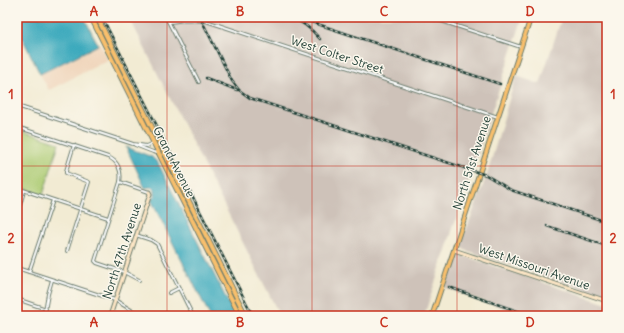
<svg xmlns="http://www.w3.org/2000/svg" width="624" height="333" font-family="Delius,sans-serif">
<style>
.built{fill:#f0d6bc}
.industrial{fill:#cec2b9}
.green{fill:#abca71;stroke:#658452}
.water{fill:#3eaabd;stroke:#2e7478}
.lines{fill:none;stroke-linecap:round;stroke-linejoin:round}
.street-casing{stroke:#697a6c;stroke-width:4}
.secondary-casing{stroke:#697a6c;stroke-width:5}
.primary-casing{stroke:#697a6c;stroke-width:5.5}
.highway-casing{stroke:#697a6c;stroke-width:6}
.street{stroke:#fff;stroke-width:2}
.secondary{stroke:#fce5c4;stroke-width:3}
.primary{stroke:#f8bf6c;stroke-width:3.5}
.highway{stroke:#f8bf6c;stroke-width:4}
.rail-casing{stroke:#1f3d34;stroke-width:2.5}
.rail{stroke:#fbf7ec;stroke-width:1;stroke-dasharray:3;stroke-linecap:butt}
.grid{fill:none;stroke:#c8321e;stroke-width:1;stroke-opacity:0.55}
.labels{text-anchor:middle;stroke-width:3;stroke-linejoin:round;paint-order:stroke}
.street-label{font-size:12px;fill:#1f3d34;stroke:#fbf7ec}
.neatline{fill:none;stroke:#c8321e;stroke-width:1.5}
.grid-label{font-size:13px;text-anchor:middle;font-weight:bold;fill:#c8321e}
</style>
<rect width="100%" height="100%" fill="#fbf7ec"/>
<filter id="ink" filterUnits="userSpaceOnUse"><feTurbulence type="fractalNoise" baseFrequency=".025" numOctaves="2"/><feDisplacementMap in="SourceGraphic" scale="8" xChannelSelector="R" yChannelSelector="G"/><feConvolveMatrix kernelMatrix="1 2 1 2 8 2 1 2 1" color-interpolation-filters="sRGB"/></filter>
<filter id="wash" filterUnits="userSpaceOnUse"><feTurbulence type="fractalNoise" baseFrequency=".012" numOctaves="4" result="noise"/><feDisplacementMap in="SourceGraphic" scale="16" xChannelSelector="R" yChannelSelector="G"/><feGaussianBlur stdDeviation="0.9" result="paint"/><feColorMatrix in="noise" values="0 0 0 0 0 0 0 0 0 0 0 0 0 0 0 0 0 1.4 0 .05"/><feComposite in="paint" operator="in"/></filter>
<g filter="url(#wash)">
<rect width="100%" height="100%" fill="#f2ebd3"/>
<path class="built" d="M100,43L108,60L49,90L40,74Z"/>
<g class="industrial">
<path d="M129,17H523L424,316H280Z"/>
<path d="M562,17H586L607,24V297L465,250L460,246L487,175L516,76L540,84Z"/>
<path d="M458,254L607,304V316H528L445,288L456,256Z"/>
</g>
<path class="green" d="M17,129L59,143L43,195L17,186Z"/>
<g class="water">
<path d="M17,17H84L98,45L40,74L17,27Z"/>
<path d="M126,147L152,157L158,163L235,316H210L151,200L155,195V189L151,187L145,188Z"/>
</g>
</g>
<g filter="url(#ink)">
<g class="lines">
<g class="street-casing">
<g id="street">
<path d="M166,17L199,82"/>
<path d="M429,17L521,47"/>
<path d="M169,22L186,20L206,21L498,117"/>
<path d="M17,106L133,144L146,146L153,143"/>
<path d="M17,111L18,107"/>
<path d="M17,127L108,157C118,161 122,171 120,182L95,261L97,263L124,272L139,280"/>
<path d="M135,145L153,152L157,153"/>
<path d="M120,182L149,192"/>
<path d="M17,188L108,218"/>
<path d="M20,205L24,191"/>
<path d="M136,235L151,240L157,244L193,316"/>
<path d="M67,251L89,182L66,173V171L74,145"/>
<path d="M17,268L115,300L141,316"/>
<path d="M29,272L53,200"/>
<path d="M169,293L179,288"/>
<path d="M17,299L46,309"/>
<path d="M44,316L48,294L52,280"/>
</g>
</g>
<g class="secondary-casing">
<g id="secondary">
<path d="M454,250L607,301"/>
<path d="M110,316L150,194L149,192"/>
</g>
</g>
<g class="primary-casing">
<path id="primary" d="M432,316L531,17"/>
</g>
<g class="highway-casing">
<g id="highway">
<path d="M91,17L240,316"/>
<path d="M97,17L246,316"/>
</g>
</g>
<use href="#street" class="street"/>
<use href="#secondary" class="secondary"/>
<use href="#primary" class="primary"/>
<use href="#highway" class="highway"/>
<g class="rail-casing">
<g id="rail">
<path d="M102,17L253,316"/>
<path d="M200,17L232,81L239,90L250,98L486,175L511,190L607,222"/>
<path d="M289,17C302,21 311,28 320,39"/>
<path d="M296,17L500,84"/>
<path d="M206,78L237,90"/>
<path d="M547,226L607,246"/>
<path d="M449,287L482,299L532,316"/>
</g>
</g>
<use href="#rail" class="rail"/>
</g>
</g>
<path class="grid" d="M167,17V316M312,17V316M457,17V316M17,166H607"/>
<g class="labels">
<g class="street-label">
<text transform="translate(337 55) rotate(18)" y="4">West Colter Street</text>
<text transform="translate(174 162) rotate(63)" y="4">Grand Avenue</text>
<text transform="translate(472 163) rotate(-72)" y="4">North 51st Avenue</text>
<text transform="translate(122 251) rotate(-72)" y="4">North 47th Avenue</text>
<text transform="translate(534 267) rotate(19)" y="4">West Missouri Avenue</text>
</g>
</g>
<rect width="624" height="333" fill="none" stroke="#fbf7ec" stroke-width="44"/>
<rect x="22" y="22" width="580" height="289" class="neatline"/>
<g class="grid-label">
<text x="94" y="16">A</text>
<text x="240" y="16">B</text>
<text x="384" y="16">C</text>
<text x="530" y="16">D</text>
<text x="11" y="99">1</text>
<text x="613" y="99">1</text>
<text x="11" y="243">2</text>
<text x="613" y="243">2</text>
<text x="94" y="327">A</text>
<text x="240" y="327">B</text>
<text x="384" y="327">C</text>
<text x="530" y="327">D</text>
</g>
</svg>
